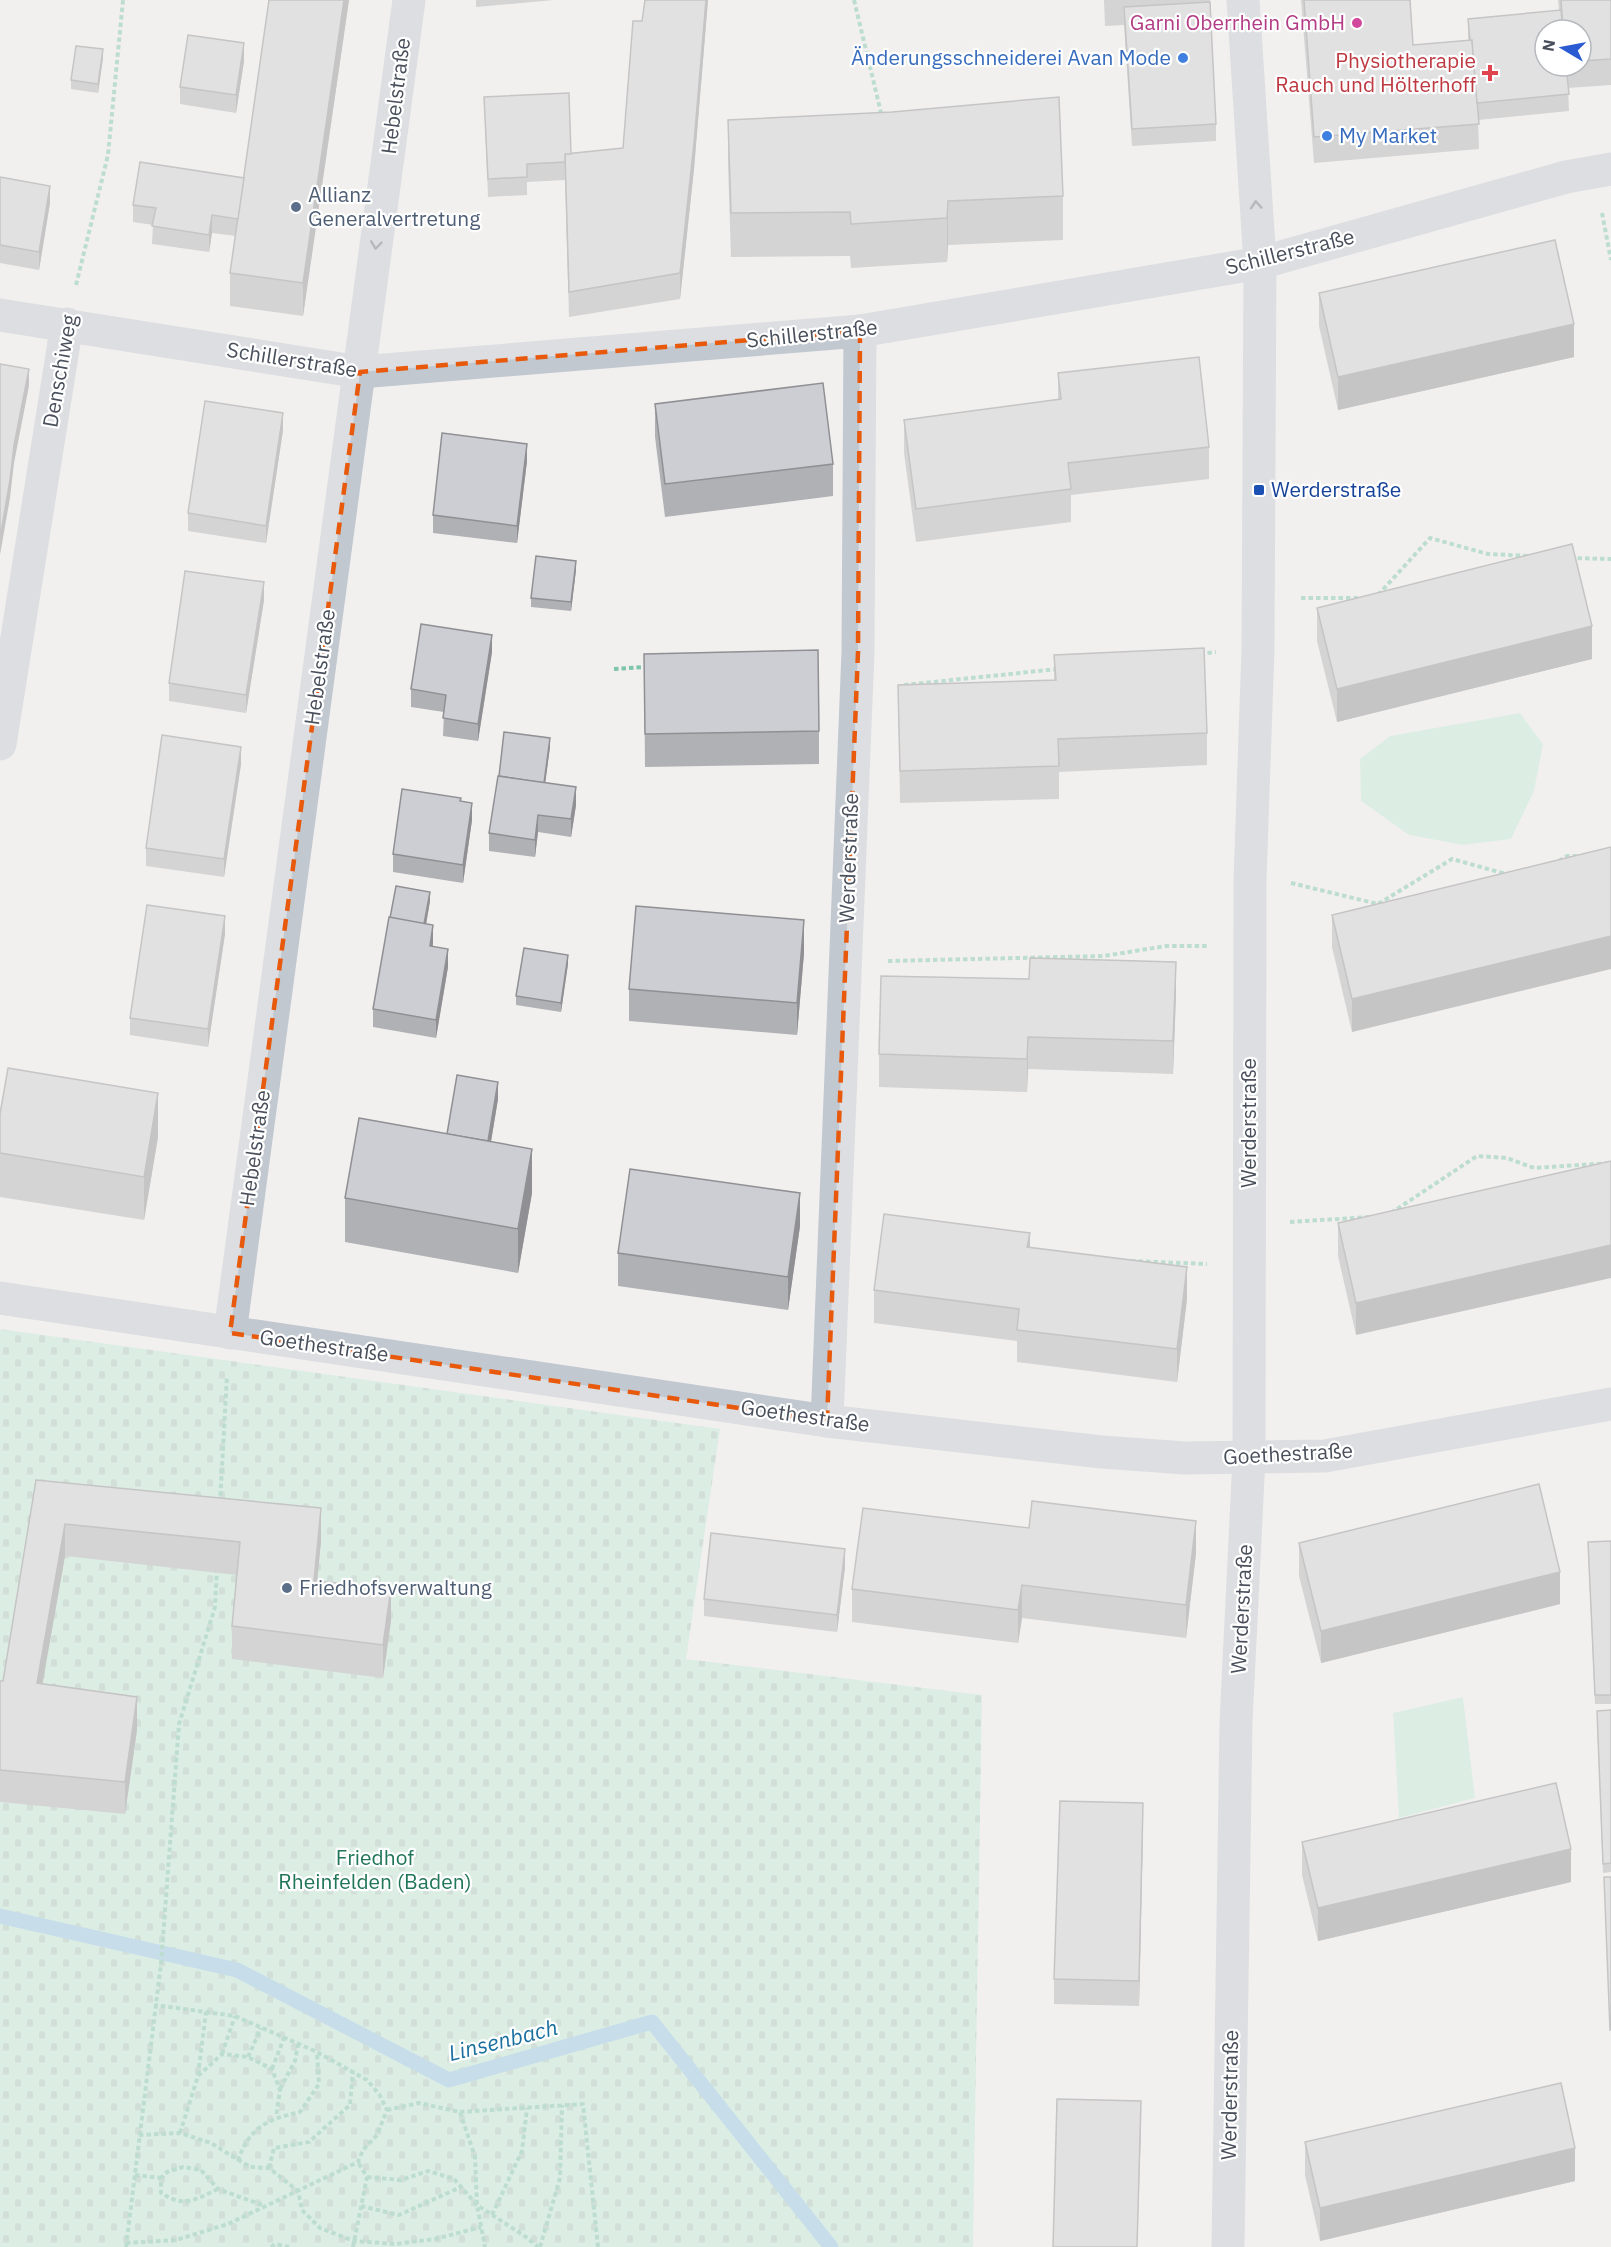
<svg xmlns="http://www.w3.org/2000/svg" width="1611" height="2247" font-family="'IBM Plex Sans',sans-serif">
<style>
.green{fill:#c2ebd8}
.cemetery{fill:url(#cemetery-stones)}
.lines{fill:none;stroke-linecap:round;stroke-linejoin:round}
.stream{stroke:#93c8e4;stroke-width:15}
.path{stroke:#7dc6ad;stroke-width:4;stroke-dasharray:4.5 3;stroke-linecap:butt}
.minor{stroke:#c1c8d0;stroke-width:33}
.wall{fill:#b0b1b5;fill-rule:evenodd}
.shaded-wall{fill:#909094}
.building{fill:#cdced3;stroke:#909094;stroke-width:1.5}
.oneway{stroke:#6d747e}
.marked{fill:none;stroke:#e8590c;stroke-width:4.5;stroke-dasharray:12 8;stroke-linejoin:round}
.hotel-dot{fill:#d1479c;stroke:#fff;stroke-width:2}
.shop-dot{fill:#3f7fe0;stroke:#fff;stroke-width:2}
.health-dot{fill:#e0444e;stroke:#fff;stroke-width:2}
.service-dot{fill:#5c6f8a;stroke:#fff;stroke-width:2}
.transit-dot{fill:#1a4fb4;stroke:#fff;stroke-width:2}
.labels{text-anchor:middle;stroke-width:4.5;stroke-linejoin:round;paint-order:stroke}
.hotel-label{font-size:21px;fill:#b23c85;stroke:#fff;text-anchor:end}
.shop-label{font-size:21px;fill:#366cbe;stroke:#fff;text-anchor:end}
.health-label{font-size:21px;fill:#be3a42;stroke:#fff;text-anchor:end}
.street-label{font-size:21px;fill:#49505b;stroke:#fff}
.service-label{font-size:21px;fill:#4e5e75;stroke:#fff;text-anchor:start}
.transit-label{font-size:21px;fill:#164399;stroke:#fff;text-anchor:start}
.park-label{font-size:21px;fill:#207658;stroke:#fff}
.water-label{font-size:22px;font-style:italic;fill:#196f9e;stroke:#fff}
</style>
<defs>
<pattern id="cemetery-stones" width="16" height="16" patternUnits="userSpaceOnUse" patternTransform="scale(1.5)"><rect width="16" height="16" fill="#c2ebd8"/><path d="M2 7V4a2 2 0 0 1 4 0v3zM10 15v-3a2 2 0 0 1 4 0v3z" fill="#a8cbbc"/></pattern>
</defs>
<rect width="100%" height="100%" fill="#f2f0ef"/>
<g class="green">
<path d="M1520,713L1543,744L1534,791L1511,839L1463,845L1409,835L1361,801L1360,759L1390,736Z"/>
<path d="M1463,1697L1475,1798L1399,1818L1393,1713Z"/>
</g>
<path class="cemetery" d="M0,1329L720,1429L686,1659L982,1695L973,2247H0Z"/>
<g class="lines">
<path class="stream" d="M0,1916L237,1970L449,2080L652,2022L831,2247"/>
<g class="path">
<path d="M854,0L882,117"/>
<path d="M1602,213L1611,260"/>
<path d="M76,285L108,155L123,0"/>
<path d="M1570,558L1611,559"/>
<path d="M1378,595L1430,538L1488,554L1529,556"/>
<path d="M1301,598H1362"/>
<path d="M1200,654L1216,652"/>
<path d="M614,669L646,667"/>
<path d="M904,685L1058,669"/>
<path d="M1559,861L1567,856H1577"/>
<path d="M1291,883L1378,904L1452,859L1506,874"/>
<path d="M888,961L1104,956L1166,946H1209"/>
<path d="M1391,1213L1477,1156L1507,1158L1534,1168L1611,1163"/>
<path d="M1290,1222L1369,1217"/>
<path d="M1131,1261L1207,1264"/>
<path d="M220,1503L227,1376"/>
<path d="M222,2054L235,2016"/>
<path d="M248,2057L261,2028"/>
<path d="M272,2069L284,2038"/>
<path d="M198,2075L206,2012"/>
<path d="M280,2089L295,2061L298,2044"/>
<path d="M387,2110L419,2103L460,2112L475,2157L477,2205L485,2247"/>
<path d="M460,2112L583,2104L598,2247"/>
<path d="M180,2133L198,2076L222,2054L248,2057L272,2069L280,2090L276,2117"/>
<path d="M139,2135L180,2133L211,2143L250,2167L269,2168L298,2191L302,2210L320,2228L354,2241L395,2244L435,2239L481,2227"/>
<path d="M238,2161C249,2127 268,2119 300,2112L319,2084L317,2053"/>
<path d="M269,2168L274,2148L309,2142L350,2105L353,2072"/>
<path d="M135,2175L161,2178"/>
<path d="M367,2177L401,2180L428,2171L454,2179L477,2205L526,2237L538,2247"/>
<path d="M218,2189C194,2200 185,2208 161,2193V2178L167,2172L183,2167L201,2170L218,2189L265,2206"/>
<path d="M361,2206L399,2215L461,2187"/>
<path d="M492,2215L522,2151L527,2108"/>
<path d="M126,2243L176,2240L228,2224L358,2162L363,2150L377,2135L387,2110L379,2094L367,2080L317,2052L235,2016L155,2005"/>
<path d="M126,2247L161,1964L179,1724L215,1607L217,1567"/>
<path d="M271,2247L275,2244L289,2247"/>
<path d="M353,2247L367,2177L358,2162"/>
<path d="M540,2247L560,2178L562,2105"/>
</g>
<g class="minor">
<path d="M0,315L360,372L860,331L1260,263L1566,177L1611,169"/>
<path d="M0,744L67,324"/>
<path d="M0,1298L827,1421L1102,1452L1185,1458L1325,1456L1611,1404"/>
<path d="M230,1333L409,0"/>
<path d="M827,1421L858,652L860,331"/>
<path d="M1228,2247L1236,1722L1249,1458L1250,881L1258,648L1260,263L1243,0"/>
</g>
</g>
<g class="wall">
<path d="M349,0L303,316L230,306V273L236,236L212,233L209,252L152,244L153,225L133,222V205L244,178Z"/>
<path d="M476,0H554L476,7Z"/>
<path d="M645,0H708L694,169L680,299L569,317L565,180L527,182V195L488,197L484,97L571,154L623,148Z"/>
<path d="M1104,0H1210L1216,124V141L1132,146L1124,25L1105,26Z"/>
<path d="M1301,0H1410L1413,45L1468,40V19L1559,10L1558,0H1611V85L1568,88L1569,111L1478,120L1479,149L1314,163ZM1581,30V66H1545Z"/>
<path d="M103,58L98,93L71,89V80Z"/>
<path d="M244,61L236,113L180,104V87Z"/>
<path d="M728,120L1063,196V240L948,245L947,262L851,268L850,256L731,257L728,164Z"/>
<path d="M0,177L50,203L39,270L0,263Z"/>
<path d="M1319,293L1574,357L1338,410L1319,326Z"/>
<path d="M1058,373L1209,447V479L1071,495V522L916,542L904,453V420L1058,400Z"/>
<path d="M655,404L833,464V496L665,517L655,437Z"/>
<path d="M283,430L266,543L188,531V513Z"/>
<path d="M527,461L517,543L433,533V515Z"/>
<path d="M576,570L571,611L531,607V598Z"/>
<path d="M264,600L246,713L169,701V683Z"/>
<path d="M1317,608L1592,659L1337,722L1317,641Z"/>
<path d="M492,652L478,741L443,736L444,712L411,707V689Z"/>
<path d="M644,654L819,731V764L645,767Z"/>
<path d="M1054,655L1207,733V765L1059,772V799L900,803L898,685L1054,680Z"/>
<path d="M550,747L545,783L576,805L571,837L538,832L535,857L489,851V833L499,776Z"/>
<path d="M241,764L224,877L146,866V848Z"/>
<path d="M461,801L472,820L463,883L393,872V854Z"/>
<path d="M1611,847L1352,1032L1332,947V915Z"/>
<path d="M430,901L426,924L433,943V946L448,967L436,1038L373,1027V1009L390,918Z"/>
<path d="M225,934L208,1047L130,1035V1018Z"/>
<path d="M804,953L797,1035L629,1021V989Z"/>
<path d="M568,964L561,1012L516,1005V996Z"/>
<path d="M1176,995L1173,1074L1028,1069L1027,1092L879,1087V1054Z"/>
<path d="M498,1099L491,1141L532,1193L518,1273L345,1242V1198L447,1134Z"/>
<path d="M0,1114L158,1137L144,1220L0,1197Z"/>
<path d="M1611,1161L1356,1335L1338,1256V1223Z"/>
<path d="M800,1226L788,1310L618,1286V1253Z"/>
<path d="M1030,1248L1187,1299L1177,1382L1017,1362V1341L874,1323V1290Z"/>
<path d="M36,1480L321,1541L317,1581L391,1621L383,1678L232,1659V1626L237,1575L65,1556L42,1683L137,1730L125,1814L0,1802V1681H3Z"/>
<path d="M1611,1541V1704H1595L1588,1551Z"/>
<path d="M1299,1543L1560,1604L1321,1663L1299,1576Z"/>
<path d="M1196,1553L1186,1638L1022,1618L1018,1643L852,1622V1589Z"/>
<path d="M845,1567L837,1632L704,1616V1599Z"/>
<path d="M1611,1710V1872L1603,1873L1597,1720Z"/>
<path d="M1143,1829L1139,2006L1054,2004V1979Z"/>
<path d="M1302,1842L1571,1882L1318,1941L1302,1875Z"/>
<path d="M1305,2142L1575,2181L1320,2241L1305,2175Z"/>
</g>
<g class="shaded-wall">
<path d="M344,0H349L303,316V283Z"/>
<path d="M706,0H708L694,169L680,299V273Z"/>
<path d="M244,43V61L236,113V95Z"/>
<path d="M103,49V58L98,93V84Z"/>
<path d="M50,186V203L39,270V252Z"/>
<path d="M948,201V245L947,262V218Z"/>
<path d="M212,215V233L209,252V235Z"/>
<path d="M1574,324V357L1338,410V377Z"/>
<path d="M29,369V386L14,463L10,498L0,555V538L14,445Z"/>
<path d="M283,413V430L266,543V526Z"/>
<path d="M527,444V461L517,543V526Z"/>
<path d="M576,561V570L571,611V602Z"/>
<path d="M264,582V600L246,713V695Z"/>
<path d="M1592,626V659L1337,722V689Z"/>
<path d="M492,635V652L478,741V724Z"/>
<path d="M550,738V747L543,800V791Z"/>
<path d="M241,747V764L224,877V859Z"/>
<path d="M576,787V805L571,837V819Z"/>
<path d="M472,803V820L463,883V865Z"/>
<path d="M538,815V832L535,857V840Z"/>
<path d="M430,892V901L423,942V933Z"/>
<path d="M225,916V934L208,1047V1029Z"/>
<path d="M804,920V953L797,1035V1003Z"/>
<path d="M433,925V943L430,963V946Z"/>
<path d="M1611,936V969L1352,1032V999Z"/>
<path d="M448,949V967L436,1038V1020Z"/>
<path d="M568,955V964L561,1012V1003Z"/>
<path d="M1176,962V995L1173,1074V1041Z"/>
<path d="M1028,1037V1069L1027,1092V1059Z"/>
<path d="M498,1082V1099L484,1184V1166Z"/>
<path d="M158,1093V1137L144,1220V1177Z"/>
<path d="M532,1149V1193L518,1273V1229Z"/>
<path d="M800,1193V1226L788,1310V1277Z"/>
<path d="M1030,1233V1265L1027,1247Z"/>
<path d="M1611,1245V1278L1356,1335V1303Z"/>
<path d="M1187,1267V1299L1177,1382V1349Z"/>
<path d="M321,1508V1541L314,1614V1581Z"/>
<path d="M1196,1521V1553L1186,1638V1605Z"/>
<path d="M65,1524V1556L37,1715V1683Z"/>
<path d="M845,1549V1567L837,1632V1615Z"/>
<path d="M1560,1572V1604L1321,1663V1631Z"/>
<path d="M1022,1585V1618L1018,1643V1610Z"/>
<path d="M391,1588V1621L383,1678V1645Z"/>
<path d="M137,1697V1730L125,1814V1782Z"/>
<path d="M1143,1803V1829L1139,2006V1981Z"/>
<path d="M1571,1849V1882L1318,1941V1908Z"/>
<path d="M1141,2101V2127L1137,2247Z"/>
<path d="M1575,2148V2181L1320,2241V2208Z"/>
</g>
<g class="building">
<path d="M269,0H344L303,283L230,273Z"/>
<path d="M645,0H706L694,143L680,273L569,292L565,154L623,148L633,21H642Z"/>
<path d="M1304,0H1410L1413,45L1472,40L1479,124L1314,137Z"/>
<path d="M1561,0H1611V59L1581,61V30H1563Z"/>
<path d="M1210,2L1216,124L1132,129L1124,7Z"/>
<path d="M1561,10L1563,30H1545V66H1566L1569,94L1477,103L1472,40H1470L1468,19Z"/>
<path d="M188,35L244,43L236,95L180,87Z"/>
<path d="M76,46L103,49L98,84L71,80Z"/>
<path d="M569,93L571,154H565V162L527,164V177L488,179L484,97Z"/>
<path d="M1059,97L1063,196L948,201L947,218L851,224L850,212L731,213L728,120L892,112Z"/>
<path d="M140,162L244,178L238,219L212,215L209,235L152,226L156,208L133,205Z"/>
<path d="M0,177L50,186L39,252L0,245Z"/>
<path d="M1555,240L1574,324L1338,377L1319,293Z"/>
<path d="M1199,357L1209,447L1068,463L1071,489L916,509L904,420L1061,399L1058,373Z"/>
<path d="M0,364L29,369L14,445L10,480L0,538Z"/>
<path d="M823,383L833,464L665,484L655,404Z"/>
<path d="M205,401L283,413L266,526L188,513Z"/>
<path d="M442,433L527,444L517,526L433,515Z"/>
<path d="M1572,544L1592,626L1337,689L1317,608Z"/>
<path d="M536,556L576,561L571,602L531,598Z"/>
<path d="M185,571L264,582L246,695L169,683Z"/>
<path d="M421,624L492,635L478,724L443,718L446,695L411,689Z"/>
<path d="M1204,648L1207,733L1058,739L1059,766L900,771L898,685L1056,680L1054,655Z"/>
<path d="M818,650L819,731L645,734L644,654Z"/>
<path d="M504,732L550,738L544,783L499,776Z"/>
<path d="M162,735L241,747L224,859L146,848Z"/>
<path d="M498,776L576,787L571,819L538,815L535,840L489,833Z"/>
<path d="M402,789L461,798L460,801L472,803L463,865L393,854Z"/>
<path d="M1611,847V936L1352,999L1332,915Z"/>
<path d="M396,886L430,892L424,924L390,918Z"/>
<path d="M147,905L225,916L208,1029L130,1018Z"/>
<path d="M636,906L804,920L797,1003L629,989Z"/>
<path d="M389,917L433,925L430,946L448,949L436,1020L373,1009Z"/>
<path d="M524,948L568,955L561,1003L516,996Z"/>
<path d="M1030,958L1176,962L1173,1041L1028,1037L1027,1059L879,1054L881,976L1029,979Z"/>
<path d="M8,1068L158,1093L144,1177L0,1153V1114Z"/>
<path d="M457,1075L498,1082L488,1141L447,1134Z"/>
<path d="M359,1118L532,1149L518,1229L345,1198Z"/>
<path d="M1611,1161V1245L1356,1303L1338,1223Z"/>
<path d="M630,1169L800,1193L788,1277L618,1253Z"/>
<path d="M884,1214L1030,1233L1027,1247L1187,1267L1177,1349L1017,1330L1019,1309L874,1290Z"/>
<path d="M36,1480L321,1508L314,1581L391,1588L383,1645L232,1626L240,1542L65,1524L37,1683L137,1697L125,1782L0,1770V1681H3Z"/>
<path d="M1539,1484L1560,1572L1321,1631L1299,1543Z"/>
<path d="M1032,1501L1196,1521L1186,1605L1022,1585L1018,1610L852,1589L863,1508L1029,1528Z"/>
<path d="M711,1533L845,1549L837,1615L704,1599Z"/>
<path d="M1611,1541V1695H1595L1588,1542Z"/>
<path d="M1611,1710V1863L1603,1864L1597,1711Z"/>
<path d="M1556,1783L1571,1849L1318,1908L1302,1842Z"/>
<path d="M1060,1801L1143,1803L1139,1981L1054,1979Z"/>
<path d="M1604,1877H1611V2030H1610Z"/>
<path d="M1561,2083L1575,2148L1320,2208L1305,2142Z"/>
<path d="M1057,2099L1141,2101L1137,2247H1053Z"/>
</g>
<defs><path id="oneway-chevron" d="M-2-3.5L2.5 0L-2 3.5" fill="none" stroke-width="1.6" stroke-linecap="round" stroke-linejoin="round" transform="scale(1.5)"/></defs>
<g class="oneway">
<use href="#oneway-chevron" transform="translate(1256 205) rotate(-94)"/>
<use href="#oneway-chevron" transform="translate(376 245) rotate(97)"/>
</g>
<path d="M0 0H1611V2247H0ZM860,331L858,652L827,1421L230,1333L360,372Z" fill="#f2f0ef" fill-opacity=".55" fill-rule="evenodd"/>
<path class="marked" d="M860,331L858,652L827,1421L230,1333L360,372Z"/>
<circle class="hotel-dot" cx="1357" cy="23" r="6"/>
<g class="shop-dot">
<circle cx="1183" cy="58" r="6"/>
<circle cx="1327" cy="136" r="6"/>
</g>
<path class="health-dot" d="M1487 64h6v6h6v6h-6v6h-6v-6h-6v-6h6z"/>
<g class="service-dot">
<circle cx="296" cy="207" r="6"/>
<circle cx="287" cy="1588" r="6"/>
</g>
<rect class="transit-dot" x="1253" y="484" width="12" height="12" rx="3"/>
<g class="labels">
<g class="hotel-label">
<text x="1345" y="30">Garni Oberrhein GmbH</text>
</g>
<g class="shop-label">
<text x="1171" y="65">Änderungsschneiderei Avan Mode</text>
<text x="1339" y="143" text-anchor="start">My Market</text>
</g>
<g class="health-label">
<text x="1476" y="68">Physiotherapie<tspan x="1476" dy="24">Rauch und Hölterhoff</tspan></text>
</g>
<g class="street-label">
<text transform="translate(396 96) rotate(-83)" y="7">Hebelstraße</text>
<text transform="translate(1290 252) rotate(-14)" y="7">Schillerstraße</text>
<text transform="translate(812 334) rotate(-6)" y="7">Schillerstraße</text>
<text transform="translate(292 360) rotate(9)" y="7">Schillerstraße</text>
<text transform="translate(60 371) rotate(-80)" y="7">Denschiweg</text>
<text transform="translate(320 667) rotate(-82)" y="7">Hebelstraße</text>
<text transform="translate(849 858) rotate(-88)" y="7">Werderstraße</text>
<text transform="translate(1249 1123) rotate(-90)" y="7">Werderstraße</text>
<text transform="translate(255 1148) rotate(-82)" y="7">Hebelstraße</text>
<text transform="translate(324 1346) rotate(8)" y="7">Goethestraße</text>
<text transform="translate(805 1416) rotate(8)" y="7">Goethestraße</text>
<text transform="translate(1288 1454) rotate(-3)" y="7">Goethestraße</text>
<text transform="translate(1242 1609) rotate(-87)" y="7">Werderstraße</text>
<text transform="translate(1230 2095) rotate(-89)" y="7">Werderstraße</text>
</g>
<g class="service-label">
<text x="308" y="202">Allianz<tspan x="308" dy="24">Generalvertretung</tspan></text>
<text x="299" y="1595">Friedhofsverwaltung</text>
</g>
<g class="transit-label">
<text x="1271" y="497">Werderstraße</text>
</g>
<g class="park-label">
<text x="375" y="1865">Friedhof<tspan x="375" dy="24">Rheinfelden (Baden)</tspan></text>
</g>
<g class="water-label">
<text transform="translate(503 2040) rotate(-14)" y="8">Linsenbach</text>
</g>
</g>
<g transform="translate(1563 48) rotate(280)"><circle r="28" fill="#ffffff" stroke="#b6b9bd" stroke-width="1.5"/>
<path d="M0-4.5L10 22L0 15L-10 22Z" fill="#2a5bd2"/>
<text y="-9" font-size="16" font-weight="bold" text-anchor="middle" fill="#49505b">N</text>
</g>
</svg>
